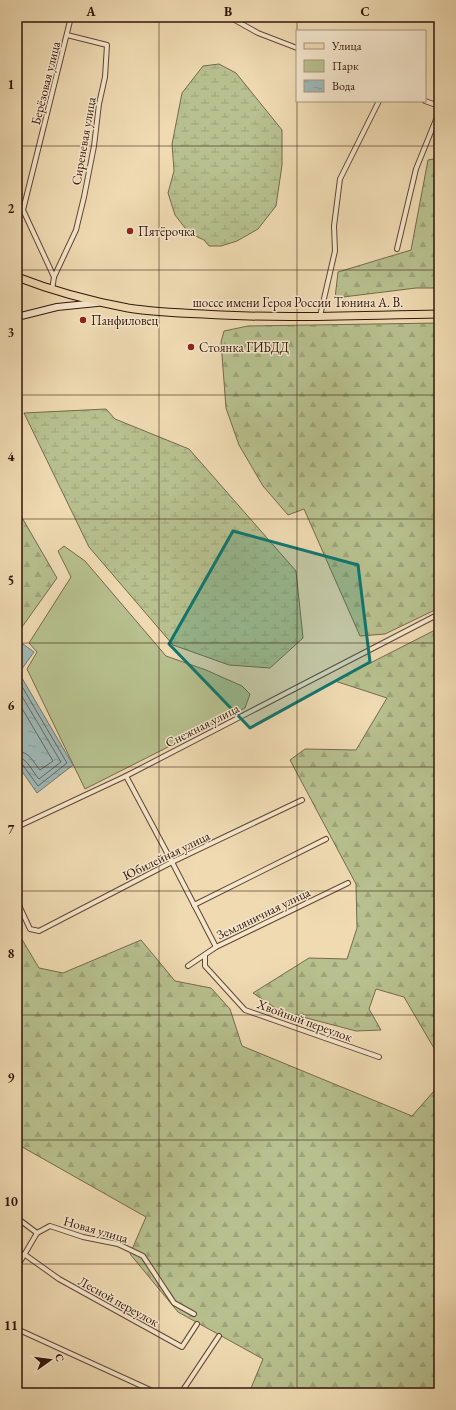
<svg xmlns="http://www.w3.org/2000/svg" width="456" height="1410" font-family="'EB Garamond',serif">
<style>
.green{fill:#b7c08e;stroke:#756a4b}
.forest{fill:url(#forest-firs);stroke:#756a4b}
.wetland{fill:url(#wetland-marsh);stroke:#756a4b}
.water{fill:url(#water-ripples);stroke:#737770}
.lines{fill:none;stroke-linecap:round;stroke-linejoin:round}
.shore{stroke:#68665f;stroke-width:1}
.street-casing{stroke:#624632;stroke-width:6}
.secondary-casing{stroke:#331508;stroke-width:8}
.primary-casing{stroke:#331508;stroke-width:9}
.street{stroke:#f5e7cd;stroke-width:4}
.secondary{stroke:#f5e7cd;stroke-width:6}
.primary{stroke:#efdab2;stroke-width:7}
.marked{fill:#0f766e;fill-opacity:0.2;stroke:#0f766e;stroke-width:3;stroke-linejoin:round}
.grid{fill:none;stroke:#331508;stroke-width:1;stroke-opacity:0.55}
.poi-dot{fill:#8f2418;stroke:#f5e7cd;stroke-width:1.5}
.labels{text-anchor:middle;stroke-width:3;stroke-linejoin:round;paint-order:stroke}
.street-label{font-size:13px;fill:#331508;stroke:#f5e7cd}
.poi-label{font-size:13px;fill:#331508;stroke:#f5e7cd;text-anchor:start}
.neatline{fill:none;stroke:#331508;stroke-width:1.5}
.grid-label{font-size:13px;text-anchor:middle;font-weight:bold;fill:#331508}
</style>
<defs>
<pattern id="forest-firs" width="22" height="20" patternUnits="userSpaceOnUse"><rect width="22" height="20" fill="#b7c08e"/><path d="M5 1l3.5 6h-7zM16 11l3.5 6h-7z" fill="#9ea479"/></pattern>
<pattern id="wetland-marsh" width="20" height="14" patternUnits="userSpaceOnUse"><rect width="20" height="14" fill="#b7c08e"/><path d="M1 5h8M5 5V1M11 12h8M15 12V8" fill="none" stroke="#9ea479"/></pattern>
<pattern id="water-ripples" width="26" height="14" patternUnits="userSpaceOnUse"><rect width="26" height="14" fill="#9db8b6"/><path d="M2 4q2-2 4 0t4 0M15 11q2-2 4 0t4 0" fill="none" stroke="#889d9b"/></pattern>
</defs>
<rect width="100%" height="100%" fill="#efdab2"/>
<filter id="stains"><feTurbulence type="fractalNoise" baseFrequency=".005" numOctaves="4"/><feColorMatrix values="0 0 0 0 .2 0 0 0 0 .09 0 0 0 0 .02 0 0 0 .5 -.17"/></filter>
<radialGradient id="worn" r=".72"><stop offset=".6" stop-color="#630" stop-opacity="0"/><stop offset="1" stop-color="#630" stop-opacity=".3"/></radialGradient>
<path class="green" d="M64,546L85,561L166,656L206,670L242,686L250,694L245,708L85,789L27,669L37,652L29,643L71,577L58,551Z"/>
<g class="forest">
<path d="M439,158V288H416L335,298L338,272L411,250L428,160Z"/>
<path d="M439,323V608L385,634L360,636L304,509L288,515L263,486L239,445L226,408L221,342L224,331L248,326Z"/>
<path d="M17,509L57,578L17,634Z"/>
<path d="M439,628V1393H249L263,1359L178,1312L130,1254L146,1217L17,1144V931L39,968L63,973L141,940L175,981L211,988L230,1009L242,1046L412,1116L434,1091L438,1055L404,997L376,989L369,1009L381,1030L356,1031L280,1011L253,993L309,958L347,959L357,928L356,884L290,760L305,749L356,750L387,698L335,681Z"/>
</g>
<g class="wetland">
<path d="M219,64L236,73L282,130V165L276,206L258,229L237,241L221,246H209L204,240L189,233L175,215L168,193L174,171L172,144L182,93L203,66Z"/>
<path d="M106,409L115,419L189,449L296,571L303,638L270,668L229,665L173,645L89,547L24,413Z"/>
</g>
<path class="water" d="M23,644L34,652L19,673L73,765L37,793L17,764V655Z"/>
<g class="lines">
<g class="shore">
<path d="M17,678L67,763L38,786L22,764L17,762"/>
<path d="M17,688L61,762L39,779C32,772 28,758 17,757"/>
<path d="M17,700L53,761L40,770C33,762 30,752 17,751"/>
</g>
<g class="street-casing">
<g id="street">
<path d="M226,17L233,19L258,33L297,48"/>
<path d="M425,101L439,106"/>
<path d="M397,249L416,169L439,112"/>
<path d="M54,277L76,230L84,197L94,146L99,104L105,77L107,45L67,35"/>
<path d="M52,290L54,277L23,210L71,17"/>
<path d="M320,316L335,251L334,226L340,179L379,101"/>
<path d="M126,776L172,862L216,947"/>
<path d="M17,827L126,776L439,614"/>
<path d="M17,901L30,929L39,931L172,862L302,800"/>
<path d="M194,905L326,839"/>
<path d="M205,955V966L245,1010L379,1057"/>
<path d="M188,966L216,947L348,883"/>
<path d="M17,1218L37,1233L50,1226L83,1237L118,1244L143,1256L174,1303L194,1314"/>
<path d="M24,1254L59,1279L182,1347L197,1324"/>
<path d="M17,1267L37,1233"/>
<path d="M17,1329L157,1393"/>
<path d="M181,1393L219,1336"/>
</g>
</g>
<g class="secondary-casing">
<path id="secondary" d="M17,317L57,307L97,303"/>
</g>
<g class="primary-casing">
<path id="primary" d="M17,277C53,291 90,301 128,308C153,312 178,313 203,314C282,319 360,315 439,314"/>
</g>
<use href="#street" class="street"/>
<use href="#secondary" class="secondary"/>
<use href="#primary" class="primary"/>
</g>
<path class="marked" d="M233,531L358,565L370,662L250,728L169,644Z"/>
<path class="grid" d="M159,17V1393M297,17V1393M17,146H439M17,270H439M17,395H439M17,519H439M17,643H439M17,767H439M17,891H439M17,1015H439M17,1140H439M17,1264H439"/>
<g class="poi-dot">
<circle cx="130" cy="231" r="4"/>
<circle cx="83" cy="320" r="4"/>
<circle cx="191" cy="347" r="4"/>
</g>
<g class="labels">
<g class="street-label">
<text transform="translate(45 83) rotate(-76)" y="5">Берёзовая улица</text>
<text transform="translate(83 141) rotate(-80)" y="5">Сиреневая улица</text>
<text x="298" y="307">шоссе имени Героя России Тюнина А. В.</text>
<text transform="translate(202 725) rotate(-27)" y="5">Снежная улица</text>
<text transform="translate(166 855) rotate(-26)" y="5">Юбилейная улица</text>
<text transform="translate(263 913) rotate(-26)" y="5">Земляничная улица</text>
<text transform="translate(305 1020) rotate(20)" y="5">Хвойный переулок</text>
<text transform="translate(96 1229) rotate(16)" y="5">Новая улица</text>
<text transform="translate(119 1301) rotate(29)" y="5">Лесной переулок</text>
</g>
<g class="poi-label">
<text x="138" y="236">Пятёрочка</text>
<text x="91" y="325">Панфиловец</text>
<text x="199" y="352">Стоянка ГИБДД</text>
</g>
</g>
<rect width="456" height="1410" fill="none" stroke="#efdab2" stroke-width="44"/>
<rect x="296" y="30" width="130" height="72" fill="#f5e7cd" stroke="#a7937e"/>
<rect x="304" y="43" width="20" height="6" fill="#efdab2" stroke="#a7937e"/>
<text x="332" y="50" font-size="12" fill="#331508">Улица</text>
<rect x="304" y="60" width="20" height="12" fill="#b7c08e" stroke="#a7937e"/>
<text x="332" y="70" font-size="12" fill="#331508">Парк</text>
<rect x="304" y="80" width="20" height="12" fill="url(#water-ripples)" stroke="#a7937e"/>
<text x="332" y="90" font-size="12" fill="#331508">Вода</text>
<g transform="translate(50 1360) rotate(76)" stroke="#f5e7cd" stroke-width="3" paint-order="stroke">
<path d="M0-3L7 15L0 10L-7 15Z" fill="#331508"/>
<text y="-6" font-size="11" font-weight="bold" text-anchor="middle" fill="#331508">С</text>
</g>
<rect x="22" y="22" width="412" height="1366" class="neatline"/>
<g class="grid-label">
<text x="91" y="16">A</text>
<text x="228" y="16">B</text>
<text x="365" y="16">C</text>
<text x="11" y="89">1</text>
<text x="11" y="213">2</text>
<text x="11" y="337">3</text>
<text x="11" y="461">4</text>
<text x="11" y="585">5</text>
<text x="11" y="710">6</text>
<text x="11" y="834">7</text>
<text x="11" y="958">8</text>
<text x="11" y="1082">9</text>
<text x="11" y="1206">10</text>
<text x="11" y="1330">11</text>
</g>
<rect width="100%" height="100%" filter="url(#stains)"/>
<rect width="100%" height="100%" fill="url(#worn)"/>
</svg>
